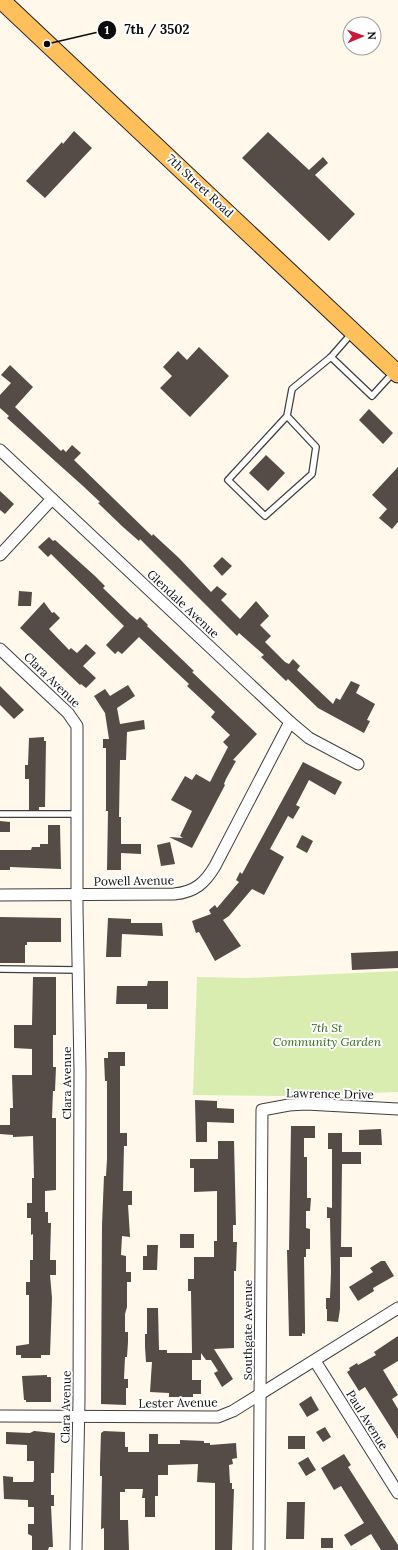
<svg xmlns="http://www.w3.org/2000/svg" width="398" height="1550" font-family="Lora,serif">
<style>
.green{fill:#d9edb1}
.building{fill:#554b47}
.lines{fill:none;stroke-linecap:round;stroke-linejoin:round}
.lane-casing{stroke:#3f3f3f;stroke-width:8}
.street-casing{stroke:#3f3f3f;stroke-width:13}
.primary-casing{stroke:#1d1d1d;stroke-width:19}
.lane{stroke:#fff;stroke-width:5.5}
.street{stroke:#fff;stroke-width:11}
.primary{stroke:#ffbf5b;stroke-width:17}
.labels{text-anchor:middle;stroke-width:4;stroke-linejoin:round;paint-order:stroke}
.street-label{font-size:12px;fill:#0c0c0c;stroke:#fff}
.park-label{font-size:12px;font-style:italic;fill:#346917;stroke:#fff}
.leader{fill:none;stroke:#0c0c0c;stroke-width:1.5}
.callout-dot{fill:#0c0c0c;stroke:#fff;stroke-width:1.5}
.mark-label{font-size:12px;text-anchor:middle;font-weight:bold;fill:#fff}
.callout-label{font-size:13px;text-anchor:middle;font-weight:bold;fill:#0c0c0c;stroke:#fff;stroke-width:4;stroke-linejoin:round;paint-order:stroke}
</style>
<rect width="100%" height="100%" fill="#fff8eb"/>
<path class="green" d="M398,971V1092L281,1096L193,1095L197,977L247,978Z"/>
<g class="building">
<path d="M74,131L92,148L45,198L26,181L62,142L63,144Z"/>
<path d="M268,132L309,170L323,157L328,163L315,175L355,214L329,241L242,158Z"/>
<path d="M199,347L229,376L190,417L160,388L172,376L163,367L178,351L187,360Z"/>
<path d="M10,365L33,387L15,407L61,451L63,449L66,452L72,445L81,453L74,460L152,536L153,534L179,558L211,592L217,586L227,594L221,600L240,619L256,601L269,616L260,625L271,636L265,642L285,662L289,664L293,659L300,666L297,670L333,704L336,698L340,700L351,681L360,685L356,693L375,704L367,720L370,721L364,733L318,708L288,679L286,681L261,657L264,655L239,633L237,636L140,539L139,541L123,527L98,503L100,502L83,486L7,418L9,416L0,408V395L11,383L1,375Z"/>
<path d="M369,409L393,433L383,444L359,420Z"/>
<path d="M266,455L285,473L268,491L249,473Z"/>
<path d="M398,467V522L392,529L379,518L387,509L372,495Z"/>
<path d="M0,491L14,504L5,514L0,510Z"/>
<path d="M49,537L53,541L55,540L95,576L105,586L103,588L131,615L137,620L140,617L148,625L147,626L194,671L192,672L257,734L233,760L236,761L226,779L224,784L225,785L192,848L169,837L183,838L180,836L192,811L171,800L185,776L192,780L196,774L210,782L228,747L223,742L230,735L211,717L215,712L187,686L189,684L174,670L139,637L122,654L118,651L115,654L106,645L124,626L51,554L48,557L38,547Z"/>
<path d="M222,557L232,566L222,576L213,566Z"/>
<path d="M19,591L32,592L31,606H18Z"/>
<path d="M44,602L52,613L54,612L60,618L49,629L69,650L71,648L77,653L86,644L96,653L83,666L96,678L86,688L81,684L80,685L20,628Z"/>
<path d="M128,685L135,696L117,708L120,724L144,720L145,729L127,732L126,760H120L119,817H121V844H141V854L121,853V870H107L108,811H106V748H103V739H109L105,713L94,696L105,689L110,696Z"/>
<path d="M0,686L24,710L14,719L0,705Z"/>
<path d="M44,737V741H46L45,807H39V810H29V779H25V765H28L29,738Z"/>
<path d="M303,762L342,782L335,795L309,780L296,805L300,807L293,819L288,816L270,849L284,857L264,895L252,889L229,916L223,920L241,946L215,961L199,932L196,933L192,921L211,914L209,910L215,905L217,908L239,882L236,880L240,872L242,874Z"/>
<path d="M0,821L10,822V832H0Z"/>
<path d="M48,825H60L61,869L10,867V870H0V850H31L32,847H40V844H48Z"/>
<path d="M302,835L313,841L307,853L296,847Z"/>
<path d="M170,842L175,864L161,866L157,845Z"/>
<path d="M0,917L61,918V942H27V945H25V963H0Z"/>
<path d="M108,918L131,919V923H162L163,936L122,934L121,957H106Z"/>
<path d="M398,951V968L352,970L351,953Z"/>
<path d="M33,977H56V1035H53V1067H56L55,1091H53L52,1118H56V1190L45,1191V1212H48V1223H51L50,1260H56V1275H50L52,1298L50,1355H41V1358H21V1355H16V1346L29,1344V1295H26V1282H30V1260H33V1234L31,1235V1218H27V1203H32V1178H34L33,1136L13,1137V1135L0,1134V1125H10V1108H13L12,1075H32V1049L14,1048V1025H32Z"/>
<path d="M148,981H168V1009H147V1004H116L117,986H147Z"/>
<path d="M108,1052H125V1066H120V1133H127V1146H124L123,1191H132V1205H128L130,1237L122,1236L121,1255L126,1256V1272H131V1282H127V1307L125,1314V1332H128V1342L127,1357H125L124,1379H128V1388H126V1405L101,1404L102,1225L104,1176H106L107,1159V1081H105L104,1058H108Z"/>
<path d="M195,1100L217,1101V1108L234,1109V1123L207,1122V1142H196Z"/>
<path d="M291,1126H315V1138H304V1157H307V1198H311L310,1211H306V1228L310,1229V1249H306V1257H304L305,1325V1334L302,1333V1336H289L287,1250H289Z"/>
<path d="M381,1129L382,1145H359V1130Z"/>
<path d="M328,1133H342V1152H361V1164H342L341,1247H352V1257H340V1309L338,1322L327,1321V1309H326V1298H330L331,1272L330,1218H327V1207L332,1208V1149H328Z"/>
<path d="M218,1141H234L236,1225H233V1242H237L236,1271H234V1348L214,1349L233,1379L222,1387L214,1373L218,1371L211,1360H206L201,1353V1360H192V1380H201V1394H193V1397H169V1393L150,1392L152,1362H146L145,1347V1334H147V1308H158L159,1350H167V1353H192L191,1291H188V1279H194V1257H214V1241H217V1191L194,1192V1168H190V1159H218Z"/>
<rect x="180" y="1234" width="14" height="14"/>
<path d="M147,1245H158L157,1270H143V1256H147Z"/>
<path d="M381,1261H385L394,1276L373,1288L374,1291L358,1301L349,1287L373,1272L370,1268Z"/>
<path d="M398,1336V1361L383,1370L398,1395L392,1399L398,1409V1439L365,1387L359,1391L347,1372L350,1370L349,1368L357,1363L358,1365L376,1355L374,1352Z"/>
<path d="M47,1375V1377H51V1402H26V1400H24L22,1376Z"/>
<path d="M311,1396L319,1410L307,1417L299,1404Z"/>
<path d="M325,1427L331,1437L323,1442L316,1432Z"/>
<path d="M34,1431L55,1433L54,1473H51V1495H54V1506H51L53,1547H49L48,1550H32V1536L28,1534V1524H34V1507H28V1500L4,1499L3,1476L13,1477V1482H33L34,1480V1461H27V1445L6,1444V1432L30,1433Z"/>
<path d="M104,1431L125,1432V1447H128V1452H149V1434H158V1444H180V1440L204,1441V1443H210V1445L236,1443L237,1458L232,1459L233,1464L229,1465L230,1483H232V1489H234L232,1550H215V1483L197,1482L198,1464L168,1465V1475H158V1496H155V1517H145V1498H142L143,1489H125V1492H120V1520H128L129,1550H104V1528L101,1529L102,1476H100V1465L101,1433Z"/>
<rect x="288" y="1436" width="17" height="13"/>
<path d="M344,1454L351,1465L348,1467L398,1545V1550H381L371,1534L351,1546L344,1535L364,1523L341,1486L334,1490L321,1468Z"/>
<path d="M308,1457L316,1470L306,1476L298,1463Z"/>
<path d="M287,1502H305L304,1539H286Z"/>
<rect x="321" y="1538" width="12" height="10"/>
</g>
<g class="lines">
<g class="lane-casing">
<g id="lane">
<path d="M352,333L331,357L372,396L393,373"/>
<path d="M287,416L316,447L312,474L265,516L228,480L287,416L292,389L331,357"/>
<path d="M0,814H77"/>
<path d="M0,969L79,970"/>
</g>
</g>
<g class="street-casing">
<g id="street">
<path d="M0,450L290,722L309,738L358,764"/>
<path d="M0,555L52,499"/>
<path d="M0,649L68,713L77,726V907L80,1070L79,1400L76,1550"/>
<path d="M0,895L174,894C195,892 205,883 215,866L290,722"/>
<path d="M315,1361L398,1493"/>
<path d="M0,1416L218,1417L233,1411L398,1308"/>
<path d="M259,1550L262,1110L289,1105L306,1104L398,1109"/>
</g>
</g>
<g class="primary-casing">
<path id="primary" d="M1,0L398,374"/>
</g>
<use href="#lane" class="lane"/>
<use href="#street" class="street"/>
<use href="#primary" class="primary"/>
</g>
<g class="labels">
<g class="street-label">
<text transform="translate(200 186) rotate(43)" y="4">7th Street Road</text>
<text transform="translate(183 604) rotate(43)" y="4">Glendale Avenue</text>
<text transform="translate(52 680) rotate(44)" y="4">Clara Avenue</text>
<text transform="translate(134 881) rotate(-1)" y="4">Powell Avenue</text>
<text transform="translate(67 1083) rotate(-90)" y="4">Clara Avenue</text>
<text transform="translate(330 1094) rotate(1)" y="4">Lawrence Drive</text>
<text transform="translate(248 1330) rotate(-90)" y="4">Southgate Avenue</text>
<text transform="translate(178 1403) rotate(-1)" y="4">Lester Avenue</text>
<text transform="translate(66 1407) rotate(-89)" y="4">Clara Avenue</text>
<text transform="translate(367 1420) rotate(58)" y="4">Paul Avenue</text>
</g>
<g class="park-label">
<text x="327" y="1032">7th St<tspan x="327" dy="14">Community Garden</tspan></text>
</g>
</g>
<path class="leader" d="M47 44L107 30"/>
<g class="callout-dot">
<circle cx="47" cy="44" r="4"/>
<circle cx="107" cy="30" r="10"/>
</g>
<g class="mark-label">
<text x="107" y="34">1</text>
</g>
<g class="callout-label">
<text x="157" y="34">7th / 3502</text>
</g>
<g transform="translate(362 36) rotate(88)"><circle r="19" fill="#ffffff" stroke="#9e9e9e"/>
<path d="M0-3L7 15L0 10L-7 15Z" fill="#c8173a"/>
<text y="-6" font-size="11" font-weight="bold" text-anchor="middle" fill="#0c0c0c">N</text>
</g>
</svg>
